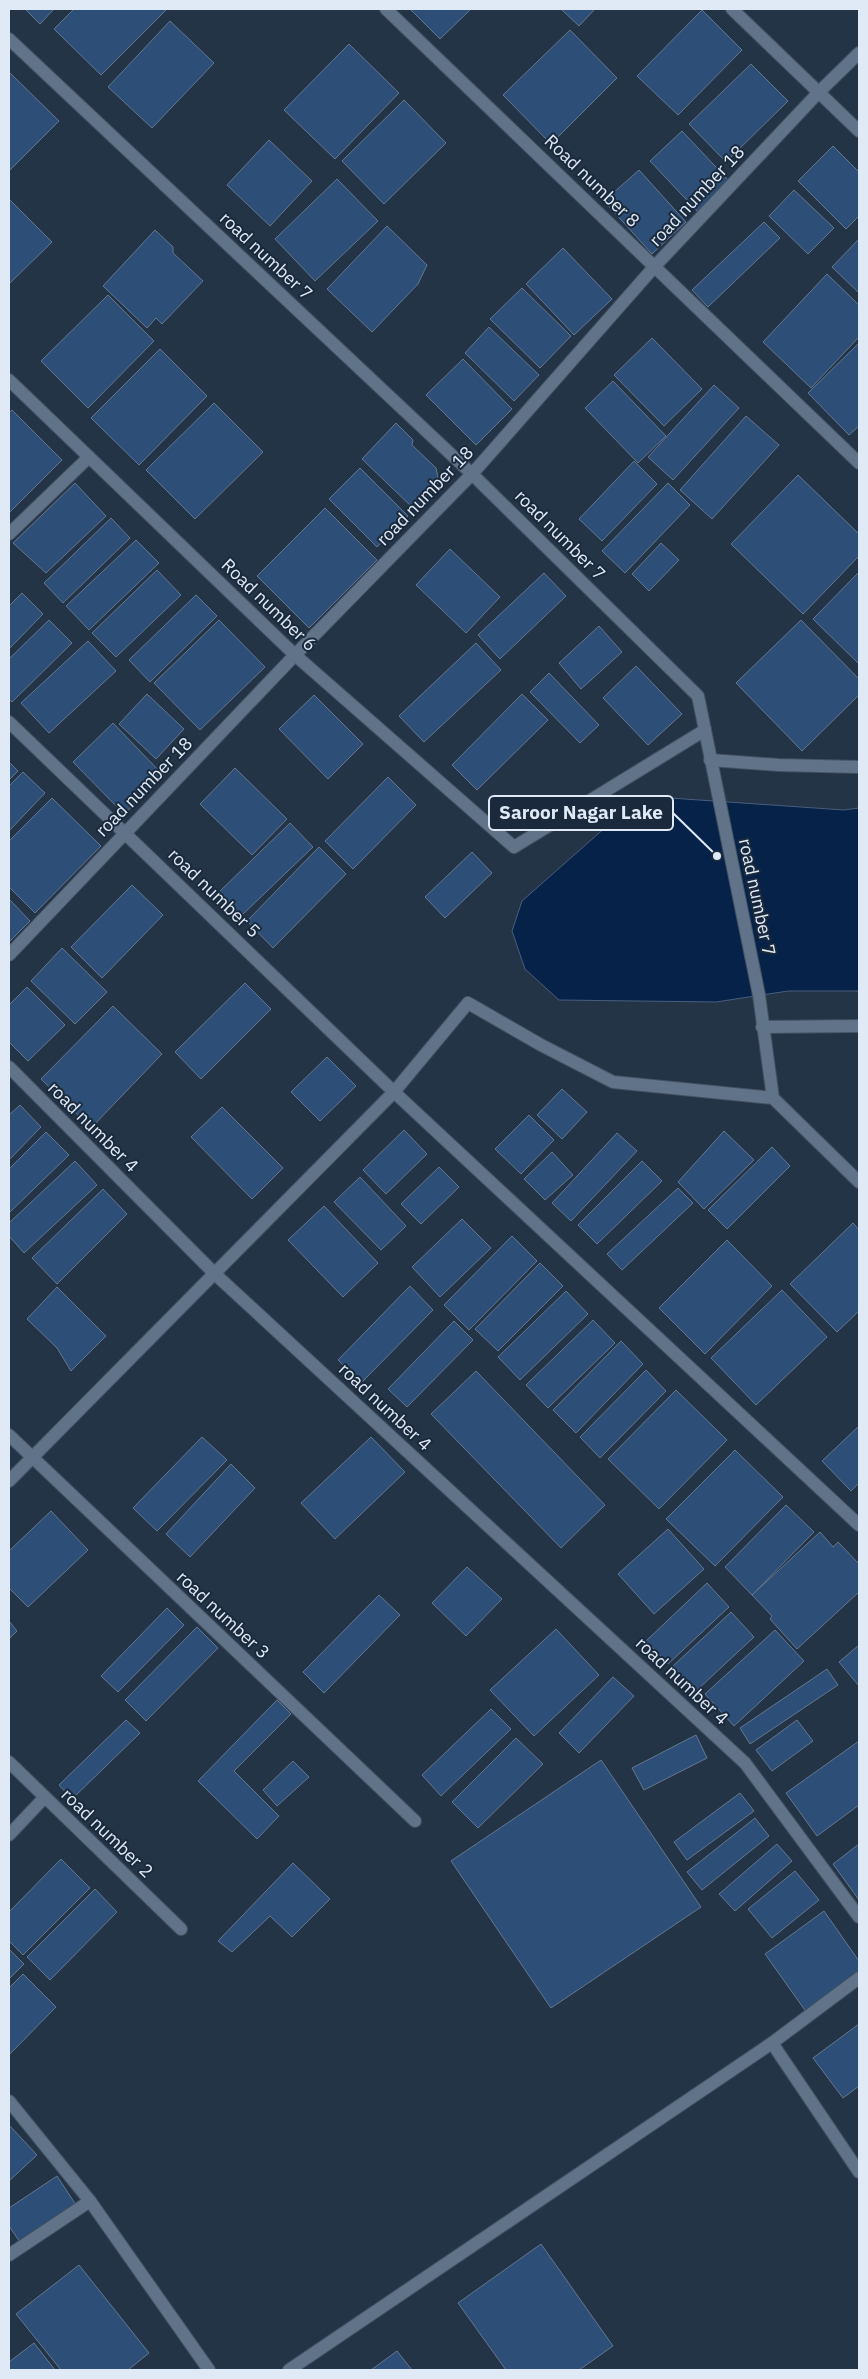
<svg xmlns="http://www.w3.org/2000/svg" width="868" height="2379" font-family="'IBM Plex Sans',sans-serif">
<style>
.water{fill:#072248;stroke:#485e7c}
.building{fill:#2d4f77;stroke:#65778e}
.lines{fill:none;stroke-linecap:round;stroke-linejoin:round}
.minor-casing{stroke:#435162;stroke-width:14}
.minor{stroke:#617389;stroke-width:12}
.labels{text-anchor:middle;stroke-width:4;stroke-linejoin:round;paint-order:stroke}
.street-label{font-size:18px;fill:#e0eaf7;stroke:#1a2a3c}
.leader{fill:none;stroke:#e0eaf7;stroke-width:2}
.callout-dot{fill:#e0eaf7;stroke:#1a2a3c;stroke-width:2}
.callout{fill:#1a2a3c;stroke:#e0eaf7;stroke-width:2}
.callout-label{font-size:19px;text-anchor:middle;font-weight:bold;fill:#e0eaf7}
</style>
<rect width="100%" height="100%" fill="#243447"/>
<path class="water" d="M641,796L844,810L859,808V991H788L716,1002L559,1000L525,969L512,931L522,901Z"/>
<g class="building">
<path d="M25,9H54L40,24Z"/>
<path d="M74,9H167L101,75L54,29Z"/>
<path d="M410,9H471L440,39Z"/>
<path d="M561,9H595L579,26Z"/>
<path d="M702,10L742,50L678,115L637,76Z"/>
<path d="M170,21L214,63L152,128L108,87Z"/>
<path d="M570,30L617,78L551,144L503,95Z"/>
<path d="M349,44L399,93L335,159L284,110Z"/>
<path d="M751,64L788,101L726,162L689,124Z"/>
<path d="M9,72L59,121L9,171Z"/>
<path d="M404,100L446,143L384,204L342,161Z"/>
<path d="M682,131L730,182L698,212L650,161Z"/>
<path d="M269,140L312,181L270,226L227,185Z"/>
<path d="M833,146L859,172V216L846,229L798,181Z"/>
<path d="M639,170L686,222L652,254L604,201Z"/>
<path d="M337,179L378,221L315,281L275,239Z"/>
<path d="M794,190L834,228L808,254L769,216Z"/>
<path d="M9,199L52,242L9,284Z"/>
<path d="M764,222L780,238L708,307L692,290Z"/>
<path d="M387,226L427,265L418,284L372,332L327,289Z"/>
<path d="M155,230L173,247V253L203,281L162,324L156,318L147,328L103,286Z"/>
<path d="M859,239V293L832,267Z"/>
<path d="M563,248L612,299L574,335L526,284Z"/>
<path d="M827,274L859,305V337L811,388L763,342Z"/>
<path d="M522,288L571,336L540,368L490,319Z"/>
<path d="M108,295L154,341L88,408L41,361Z"/>
<path d="M489,327L539,375L514,401L465,353Z"/>
<path d="M652,338L702,389L664,426L614,375Z"/>
<path d="M859,343V426L849,435L808,393Z"/>
<path d="M160,349L207,396L139,465L91,418Z"/>
<path d="M463,359L512,409L476,445L426,395Z"/>
<path d="M613,381L666,436L638,463L585,408Z"/>
<path d="M714,385L739,408L673,480L648,457Z"/>
<path d="M214,403L263,452L195,519L146,470Z"/>
<path d="M12,410L62,460L9,513V413Z"/>
<path d="M746,416L779,445L712,519L680,490Z"/>
<path d="M396,423L413,440L412,445L436,468L439,482L414,509L362,459Z"/>
<path d="M634,461L657,484L602,541L579,519Z"/>
<path d="M360,468L408,516L377,547L329,499Z"/>
<path d="M798,475L859,534V556L803,614L731,544Z"/>
<path d="M75,483L106,516L46,573L13,543Z"/>
<path d="M668,483L690,505L625,573L602,551Z"/>
<path d="M325,508L377,560L309,628L257,576Z"/>
<path d="M111,518L130,538L63,603L44,583Z"/>
<path d="M136,540L159,563L89,630L66,606Z"/>
<path d="M661,543L679,560L649,591L632,574Z"/>
<path d="M450,549L500,597L466,633L416,585Z"/>
<path d="M157,570L181,595L116,657L92,633Z"/>
<path d="M859,572V664L813,619Z"/>
<path d="M544,573L566,596L500,659L478,635Z"/>
<path d="M22,593L43,614L9,649V606Z"/>
<path d="M196,595L217,616L150,682L129,660Z"/>
<path d="M49,620L72,643L12,702L9,699V659Z"/>
<path d="M219,620L265,667L200,730L154,683Z"/>
<path d="M801,620L859,679V695L802,751L736,683Z"/>
<path d="M599,626L622,652L581,689L559,663Z"/>
<path d="M88,641L116,671L49,733L21,703Z"/>
<path d="M476,643L501,670L424,742L399,716Z"/>
<path d="M636,666L682,714L648,745L603,698Z"/>
<path d="M549,673L599,725L580,743L530,692Z"/>
<path d="M147,694L184,729L156,759L119,724Z"/>
<path d="M522,694L548,720L477,790L452,765Z"/>
<path d="M314,695L363,744L328,779L279,729Z"/>
<path d="M113,723L164,776L124,814L73,762Z"/>
<path d="M9,762L18,771L9,780Z"/>
<path d="M235,768L287,819L252,855L200,804Z"/>
<path d="M23,772L45,793L9,831V786Z"/>
<path d="M388,777L416,805L353,869L325,841Z"/>
<path d="M52,798L101,846L35,913L9,887V841Z"/>
<path d="M290,823L313,847L240,917L217,894Z"/>
<path d="M319,847L346,874L273,948L247,921Z"/>
<path d="M472,852L492,873L445,918L425,897Z"/>
<path d="M132,885L163,915L102,978L71,947Z"/>
<path d="M9,899L30,921L9,942Z"/>
<path d="M62,948L107,992L75,1024L31,981Z"/>
<path d="M245,983L271,1009L201,1079L175,1052Z"/>
<path d="M27,987L65,1025L28,1061L9,1042V1005Z"/>
<path d="M113,1006L162,1054L91,1128L41,1079Z"/>
<path d="M327,1057L356,1086L320,1121L291,1092Z"/>
<path d="M562,1089L587,1112L562,1139L537,1115Z"/>
<path d="M20,1105L41,1127L9,1160V1115Z"/>
<path d="M222,1107L283,1168L252,1199L191,1137Z"/>
<path d="M529,1115L554,1140L521,1174L495,1149Z"/>
<path d="M404,1130L427,1154L386,1194L363,1170Z"/>
<path d="M724,1131L754,1160L704,1209L678,1182Z"/>
<path d="M46,1132L69,1155L9,1213V1169Z"/>
<path d="M617,1133L637,1151L571,1221L552,1203Z"/>
<path d="M772,1147L790,1166L727,1229L708,1210Z"/>
<path d="M552,1152L573,1175L545,1200L524,1179Z"/>
<path d="M75,1161L97,1185L24,1253L9,1236V1223Z"/>
<path d="M642,1161L662,1181L597,1244L578,1225Z"/>
<path d="M439,1167L459,1187L421,1224L401,1204Z"/>
<path d="M360,1177L406,1226L381,1250L334,1202Z"/>
<path d="M678,1188L693,1203L622,1270L607,1254Z"/>
<path d="M103,1189L127,1214L57,1284L32,1258Z"/>
<path d="M324,1206L378,1263L343,1297L288,1240Z"/>
<path d="M462,1219L491,1248L440,1297L412,1267Z"/>
<path d="M853,1223L859,1230V1311L837,1332L790,1284Z"/>
<path d="M512,1236L537,1261L469,1330L444,1305Z"/>
<path d="M727,1240L772,1286L705,1354L659,1308Z"/>
<path d="M540,1263L563,1286L498,1351L475,1329Z"/>
<path d="M410,1286L433,1310L361,1383L338,1360Z"/>
<path d="M57,1287L106,1336L71,1371L57,1348L27,1319Z"/>
<path d="M782,1290L827,1337L756,1405L711,1358Z"/>
<path d="M566,1291L588,1314L520,1380L498,1357Z"/>
<path d="M593,1320L615,1343L548,1408L526,1385Z"/>
<path d="M454,1321L473,1340L407,1407L388,1389Z"/>
<path d="M621,1341L643,1364L576,1433L553,1410Z"/>
<path d="M646,1370L666,1391L600,1458L580,1437Z"/>
<path d="M476,1371L605,1505L561,1548L431,1414Z"/>
<path d="M676,1390L727,1440L659,1509L608,1459Z"/>
<path d="M859,1426V1483L851,1491L822,1461Z"/>
<path d="M202,1437L227,1460L157,1531L133,1508Z"/>
<path d="M371,1437L405,1472L335,1539L301,1503Z"/>
<path d="M735,1450L783,1497L715,1566L666,1519Z"/>
<path d="M231,1464L255,1488L190,1557L166,1534Z"/>
<path d="M786,1505L814,1532L752,1595L725,1567Z"/>
<path d="M51,1511L88,1550L28,1607L9,1588V1551Z"/>
<path d="M668,1529L704,1569L654,1614L618,1574Z"/>
<path d="M820,1532L833,1547L838,1542L859,1564V1592L797,1649L770,1619L772,1616L752,1595Z"/>
<path d="M467,1567L502,1599L466,1636L432,1603Z"/>
<path d="M707,1583L729,1607L668,1664L646,1641Z"/>
<path d="M379,1595L400,1615L324,1693L303,1672Z"/>
<path d="M167,1608L184,1625L118,1692L101,1676Z"/>
<path d="M731,1612L754,1637L696,1691L673,1666Z"/>
<path d="M9,1621L17,1631L9,1639Z"/>
<path d="M197,1627L218,1648L146,1721L125,1700Z"/>
<path d="M556,1629L599,1675L534,1736L490,1690Z"/>
<path d="M775,1630L804,1661L734,1726L705,1694Z"/>
<path d="M859,1645V1686L839,1662Z"/>
<path d="M827,1669L838,1685L750,1744L740,1728Z"/>
<path d="M613,1677L634,1696L579,1753L559,1733Z"/>
<path d="M277,1700L291,1714L234,1771L279,1816L257,1839L198,1781Z"/>
<path d="M491,1709L511,1729L441,1796L422,1775Z"/>
<path d="M126,1720L140,1733L72,1799L59,1785Z"/>
<path d="M797,1720L813,1741L772,1771L756,1750Z"/>
<path d="M696,1735L707,1758L644,1790L632,1768Z"/>
<path d="M516,1738L543,1764L478,1828L452,1802Z"/>
<path d="M859,1741V1805L817,1836L786,1793Z"/>
<path d="M601,1760L701,1907L551,2008L451,1861Z"/>
<path d="M293,1761L309,1777L277,1806L263,1790Z"/>
<path d="M740,1793L754,1811L687,1860L674,1842Z"/>
<path d="M755,1818L769,1836L702,1890L687,1872Z"/>
<path d="M777,1844L792,1861L735,1911L719,1894Z"/>
<path d="M859,1844V1900L833,1864Z"/>
<path d="M61,1859L90,1888L23,1955L9,1941V1912Z"/>
<path d="M293,1863L330,1899L292,1937L270,1916L232,1952L218,1941Z"/>
<path d="M795,1871L819,1900L772,1938L748,1909Z"/>
<path d="M95,1889L117,1912L50,1980L27,1957Z"/>
<path d="M824,1911L859,1961V1977L807,2013L765,1954Z"/>
<path d="M9,1949L24,1964L9,1979Z"/>
<path d="M23,1974L56,2007L9,2055V1988Z"/>
<path d="M859,2024V2086L843,2098L813,2058Z"/>
<path d="M9,2125L37,2155L9,2181Z"/>
<path d="M57,2176L78,2208L22,2245L9,2226V2208Z"/>
<path d="M541,2244L613,2346L579,2370H506L458,2303Z"/>
<path d="M79,2265L149,2353L128,2370H61L16,2314Z"/>
<path d="M34,2343L55,2370H9V2362Z"/>
<path d="M397,2351L412,2370H371Z"/>
</g>
<g class="lines">
<g class="minor-casing">
<g id="minor">
<path d="M386,9L859,463"/>
<path d="M732,9L859,131"/>
<path d="M9,39L472,474L698,696L759,995L773,1098L859,1182"/>
<path d="M9,380L295,655L514,847L705,730"/>
<path d="M9,534L89,457"/>
<path d="M9,722L394,1092L859,1525"/>
<path d="M710,760L779,765L859,767"/>
<path d="M9,955L295,655L472,474L655,266L819,92L859,53"/>
<path d="M762,1027L859,1026"/>
<path d="M9,1067L215,1274L745,1763L859,1917"/>
<path d="M9,1435L415,1821"/>
<path d="M9,1481L394,1092L468,1003L541,1045L613,1082L773,1098"/>
<path d="M9,1762L181,1929"/>
<path d="M9,1835L44,1798"/>
<path d="M772,2043L859,2172"/>
<path d="M9,2101L90,2201L209,2370"/>
<path d="M9,2255L90,2201"/>
<path d="M289,2370L772,2043L859,1978"/>
</g>
</g>
<use href="#minor" class="minor"/>
</g>
<g class="labels">
<g class="street-label">
<text transform="translate(592 181) rotate(44)" y="6">Road number 8</text>
<text transform="translate(697 196) rotate(-47)" y="6">road number 18</text>
<text transform="translate(266 256) rotate(43)" y="6">road number 7</text>
<text transform="translate(425 496) rotate(-46)" y="6">road number 18</text>
<text transform="translate(560 535) rotate(45)" y="6">road number 7</text>
<text transform="translate(269 605) rotate(44)" y="6">Road number 6</text>
<text transform="translate(144 787) rotate(-46)" y="6">road number 18</text>
<text transform="translate(214 893) rotate(44)" y="6">road number 5</text>
<text transform="translate(757 897) rotate(78)" y="6">road number 7</text>
<text transform="translate(93 1127) rotate(45)" y="6">road number 4</text>
<text transform="translate(385 1407) rotate(43)" y="6">road number 4</text>
<text transform="translate(223 1615) rotate(43)" y="6">road number 3</text>
<text transform="translate(682 1681) rotate(43)" y="6">road number 4</text>
<text transform="translate(107 1833) rotate(44)" y="6">road number 2</text>
</g>
</g>
<path class="leader" d="M717 856L673 813"/>
<circle class="callout-dot" cx="717" cy="856" r="5"/>
<rect class="callout" x="489" y="796" width="184" height="34" rx="5"/>
<g class="callout-label">
<text x="581" y="819">Saroor Nagar Lake</text>
</g>
<rect width="868" height="2379" fill="none" stroke="#e0eaf7" stroke-width="20"/>
</svg>
